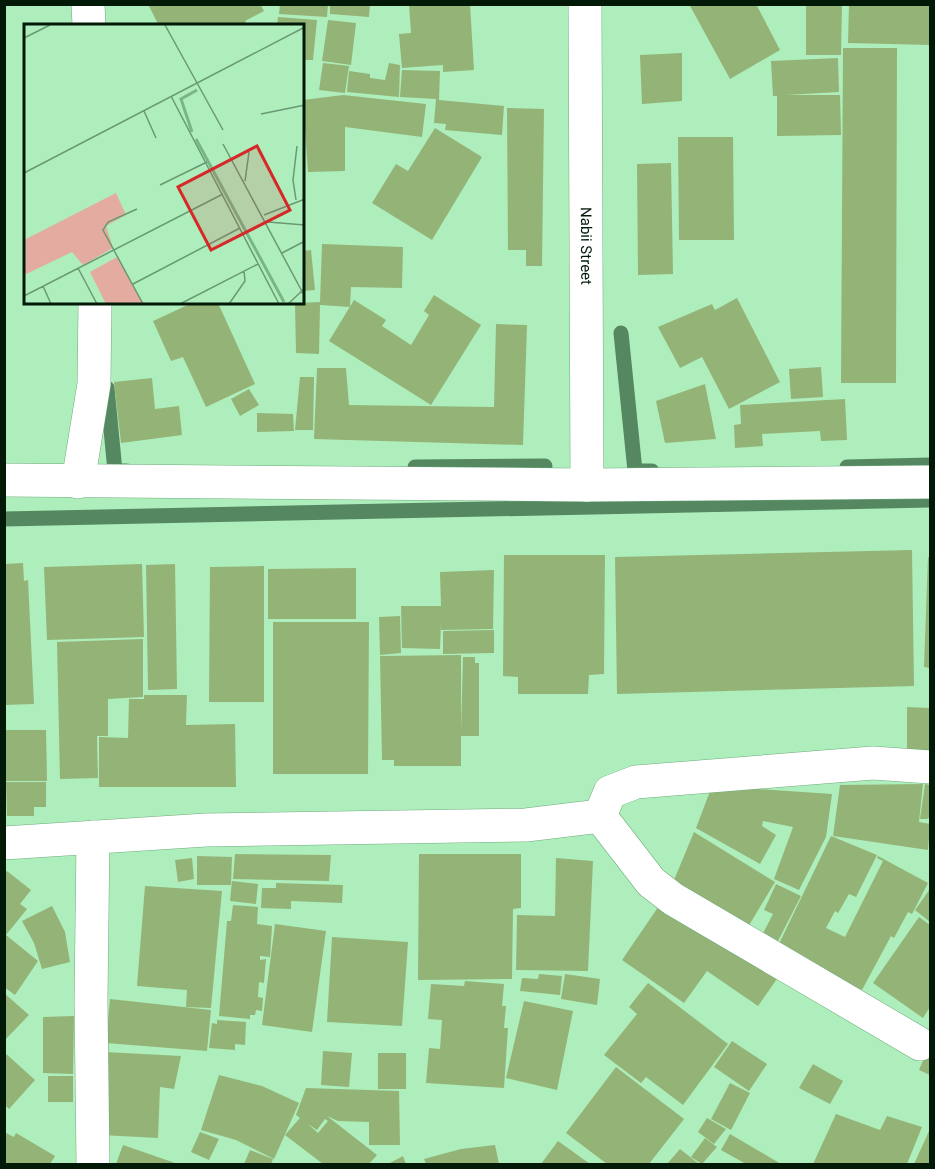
<svg xmlns="http://www.w3.org/2000/svg" width="935" height="1169" font-family="Roboto,sans-serif">
<style>
.lines{fill:none;stroke-linecap:round;stroke-linejoin:round}
.stream{stroke:#558761;stroke-width:15}
.building{fill:#93b476;fill-rule:evenodd}
.street-casing{stroke:#6eab7c;stroke-width:34}
.street{stroke:#fff;stroke-width:33}
.labels{text-anchor:middle;stroke-width:6;stroke-linejoin:round;paint-order:stroke}
.street-label{font-size:15px;fill:#021908;stroke:#f8fef9}
.inset-river{fill:none;stroke:#79b687;stroke-width:3}
.inset-road{fill:none;stroke:#699974;stroke-width:1.5}
.view{fill:#d62828;fill-opacity:0.15;stroke:#d62828;stroke-width:3}
.inset-edge{fill:none;stroke:#021908;stroke-width:3}
</style>
<rect width="100%" height="100%" fill="#aeeebc"/>
<g class="lines">
<g class="stream">
<path d="M621,333L635,471H652"/>
<path d="M107,388L115,471H127"/>
<path d="M415,467L545,466"/>
<path d="M847,467L930,465"/>
<path d="M4,519L930,500"/>
</g>
</g>
<g class="building">
<path d="M148,4H260L264,11L245,21L248,26H159Z"/>
<path d="M280,4H328L327,17L279,14Z"/>
<path d="M330,4H370L369,17L330,14Z"/>
<path d="M409,4H470L474,70L443,72V65L402,68L399,34L411,33Z"/>
<path d="M689,4H756L780,50L730,79Z"/>
<path d="M806,4H842L841,55H806Z"/>
<path d="M849,4H930V45L848,43Z"/>
<path d="M278,17L317,20L313,60H303V26H277Z"/>
<path d="M328,20L356,23L351,65L322,61Z"/>
<path d="M843,48H897L896,383H841Z"/>
<path d="M682,53V101L642,104L640,55Z"/>
<path d="M838,58L839,92L786,95H840L841,135L777,136V96H773L771,61Z"/>
<path d="M323,63L349,66L345,93L319,90Z"/>
<path d="M389,63L400,65L399,97L347,92L349,71L370,74V78L385,80Z"/>
<path d="M402,70L440,71L439,100L504,106L502,135L445,130L446,124L434,123L436,99L400,97Z"/>
<path d="M343,95L426,104L422,137L345,127V171L308,172L303,100Z"/>
<path d="M507,108L544,109L542,266H526V250H508Z"/>
<path d="M435,128L482,157L432,240L372,203L396,164L408,171Z"/>
<path d="M678,137H733L734,240H679Z"/>
<path d="M671,163L673,274L638,275L637,164Z"/>
<path d="M322,244L403,247L402,288L351,287L350,307L320,305L319,354L296,353L295,303L320,302Z"/>
<path d="M311,250L315,290L303,291V251Z"/>
<path d="M434,295L481,325L431,405L329,341L354,300L386,320L382,326L411,345L429,315L424,311Z"/>
<path d="M737,298L780,382L729,409L702,357L680,368L658,327L712,304L715,310Z"/>
<path d="M192,303H218L255,384L206,407L183,357L171,361L153,321Z"/>
<path d="M496,324L527,325L523,445L314,439L317,368H346L349,405L494,407Z"/>
<path d="M821,367L823,397L791,399L789,369Z"/>
<path d="M300,377H314L313,430H295Z"/>
<path d="M152,378L155,409L179,406L182,435L121,443L114,382Z"/>
<path d="M705,384L716,439L665,443L656,401Z"/>
<path d="M249,389L259,405L240,416L231,399Z"/>
<path d="M845,399L847,440L821,441L820,431L762,434L763,446L735,448L734,425L741,424L740,405Z"/>
<path d="M257,413L293,414L294,431L257,432Z"/>
<path d="M912,550L914,686L617,694L615,557Z"/>
<path d="M504,555H605L604,674L589,675L588,694H518V677L503,676Z"/>
<path d="M928,557H930V668L924,667Z"/>
<path d="M23,563L24,581L28,580L34,704L4,705V564Z"/>
<path d="M142,564L144,637L47,640L44,567Z"/>
<path d="M175,564L177,689L148,690L146,565Z"/>
<path d="M264,566V702H209L210,567Z"/>
<path d="M356,568V619H268V569Z"/>
<path d="M494,570L493,629L441,630V623L440,649L402,648L401,606H441L440,572Z"/>
<path d="M400,616L401,653L380,655L379,617Z"/>
<path d="M273,622H369L368,774H273Z"/>
<path d="M494,630V653L443,654V631Z"/>
<path d="M143,639V697L108,699V736H97L98,778L60,779L57,642Z"/>
<path d="M461,655V732L463,657H475V663H479V736H461V766H394V760H382L380,656Z"/>
<path d="M144,695H187L186,725L235,724L236,787H99V737L128,738L129,699H144Z"/>
<path d="M907,707L930,708V753L907,752Z"/>
<path d="M5,730H46L47,781H4Z"/>
<path d="M6,782H46V807H34V816H7Z"/>
<path d="M923,784L919,822L930,824L928,850L833,836L840,785Z"/>
<path d="M925,784L930,785V817L927,819H920Z"/>
<path d="M712,786L832,794L826,837L799,890L774,879L793,827L763,821L762,826L776,835L760,864L696,828Z"/>
<path d="M694,832L775,882L748,927L674,880Z"/>
<path d="M831,836L877,855L856,897L849,894L838,913L835,911L826,928L845,937L883,861L877,858L878,856L928,883L912,914L908,912L894,938L891,936L862,990L777,948Z"/>
<path d="M235,854L331,855L329,881L233,879Z"/>
<path d="M419,854H521V908L513,909L512,979L418,980Z"/>
<path d="M197,856L232,857L231,885H197Z"/>
<path d="M192,858L194,879L178,882L175,860Z"/>
<path d="M556,858L593,861L588,971L516,970L517,915L555,916Z"/>
<path d="M7,871L31,890L20,904L27,909L6,935L38,961L15,995L4,987V874Z"/>
<path d="M232,881L258,884L256,904L230,901Z"/>
<path d="M276,883L343,885L342,903L291,901V909L261,908L262,888H276Z"/>
<path d="M776,884L801,896L777,943L760,939L773,914L764,910Z"/>
<path d="M145,886L222,891L211,1008L186,1007L187,990L137,986Z"/>
<path d="M930,889V922L915,910Z"/>
<path d="M665,897L779,976L758,1006L707,971L684,1003L622,960Z"/>
<path d="M233,905L258,907L257,924L272,926L270,957L260,956V960L266,959L264,983L259,982L258,997L263,998L262,1011L256,1010L255,1015H250V1019L219,1016L227,921H231Z"/>
<path d="M52,906L65,932L70,962L42,969L34,943L22,921Z"/>
<path d="M919,917L930,925V1007L923,1018L873,983Z"/>
<path d="M275,924L326,931L312,1032L262,1025Z"/>
<path d="M332,937L408,942L402,1026L327,1022Z"/>
<path d="M539,974L562,976L560,995L520,991L522,978L538,979Z"/>
<path d="M565,974L600,979L597,1005L561,999Z"/>
<path d="M465,981L504,984L502,1006H506L504,1028H508L504,1088L426,1083L429,1048L440,1049L442,1020L428,1019L431,984L464,986Z"/>
<path d="M648,983L728,1044L683,1105L646,1077L641,1083L604,1055L637,1014L629,1007Z"/>
<path d="M4,993L29,1015L4,1041Z"/>
<path d="M110,999L211,1010L207,1051L106,1043Z"/>
<path d="M524,1001L573,1011L557,1090L506,1078Z"/>
<path d="M74,1016L73,1074L43,1073V1017Z"/>
<path d="M217,1020L246,1022L245,1045L235,1044V1050L209,1048L212,1023L217,1024Z"/>
<path d="M732,1041L767,1064L749,1091L714,1067Z"/>
<path d="M930,1044V1075L919,1070Z"/>
<path d="M323,1051L352,1053L349,1087L321,1085Z"/>
<path d="M4,1052L35,1080L9,1109L4,1104Z"/>
<path d="M105,1052L181,1056L174,1089L160,1087L158,1138L101,1135Z"/>
<rect x="378" y="1053" width="28" height="36"/>
<path d="M813,1064L843,1081L830,1104L799,1088Z"/>
<path d="M616,1067L684,1119L649,1164H607L566,1133Z"/>
<path d="M219,1075L262,1086L299,1103L274,1159L236,1140L201,1130Z"/>
<rect x="48" y="1076" width="25" height="26"/>
<path d="M730,1083L750,1093L731,1130L711,1119Z"/>
<path d="M306,1088L399,1091L400,1145H369V1122L338,1121L327,1116L377,1155L369,1164H323L285,1135L300,1118L296,1115ZM325,1119L328,1121L318,1133L308,1124L317,1130Z"/>
<path d="M836,1114L880,1130L887,1116L922,1127L907,1164H813Z"/>
<path d="M707,1118L726,1129L714,1144L698,1132Z"/>
<path d="M930,1129V1164H914Z"/>
<path d="M4,1132L14,1137L16,1133L55,1156L50,1164H4Z"/>
<path d="M200,1132L219,1139L209,1160L191,1152Z"/>
<path d="M730,1134L781,1164H746L721,1150Z"/>
<path d="M705,1138L717,1147L702,1164L691,1157Z"/>
<path d="M558,1141L590,1164H541Z"/>
<path d="M123,1145L178,1164H116Z"/>
<path d="M495,1145L499,1164H426L424,1159L461,1149Z"/>
<path d="M680,1149L699,1164H667Z"/>
<path d="M250,1150L273,1159L271,1164H244Z"/>
<path d="M403,1156L406,1164H388Z"/>
</g>
<g class="lines">
<g class="street-casing">
<g id="street">
<path d="M88,4L89,26"/>
<path id="s1" d="M585,4L587,485"/>
<path d="M4,480L587,485L930,482"/>
<path d="M78,482L94,384L95,303"/>
<path d="M600,816L651,882L673,899L920,1044"/>
<path d="M93,837L91,1001L93,1164"/>
<path d="M4,843L206,830L526,825L600,816L610,792L636,782L873,763L930,767"/>
</g>
</g>
<use href="#street" class="street"/>
</g>
<g class="labels">
<g class="street-label">
<text dy="5" stroke="none"><textPath href="#s1" startOffset="242">Nabii Street</textPath></text>
</g>
</g>
<g transform="translate(24 24)">
<rect width="280" height="280" fill="#aeeebc"/>
<path d="M92,169L102,191L82,202L89,224L59,241L48,228L0,251V216ZM93,233L120,280H82L66,248Z" fill="#e4aba0"/>
<path class="inset-river" d="M168,108L157,75L173,66M172,115L260,278"/>
<path class="inset-road" d="M141,1L199,106M0,14L26,1M147,72L255,280M120,87L132,114M237,90L281,81M199,120L281,273M0,149L281,3M221,157L225,128M136,161L183,138M272,176L269,156L273,122M113,185L84,198L79,206L119,280M240,191L281,175M244,198L281,201M258,229L281,217M54,244L73,280M109,260L216,204M19,262L27,280M0,272L199,170M156,280L234,240M205,280L221,257L220,247M264,280L281,264"/>
<path class="view" d="M233,122L266,186L187,226L154,163Z"/>
<rect width="280" height="280" class="inset-edge"/>
</g>
<rect width="935" height="1169" fill="none" stroke="#021908" stroke-width="12"/>
</svg>
